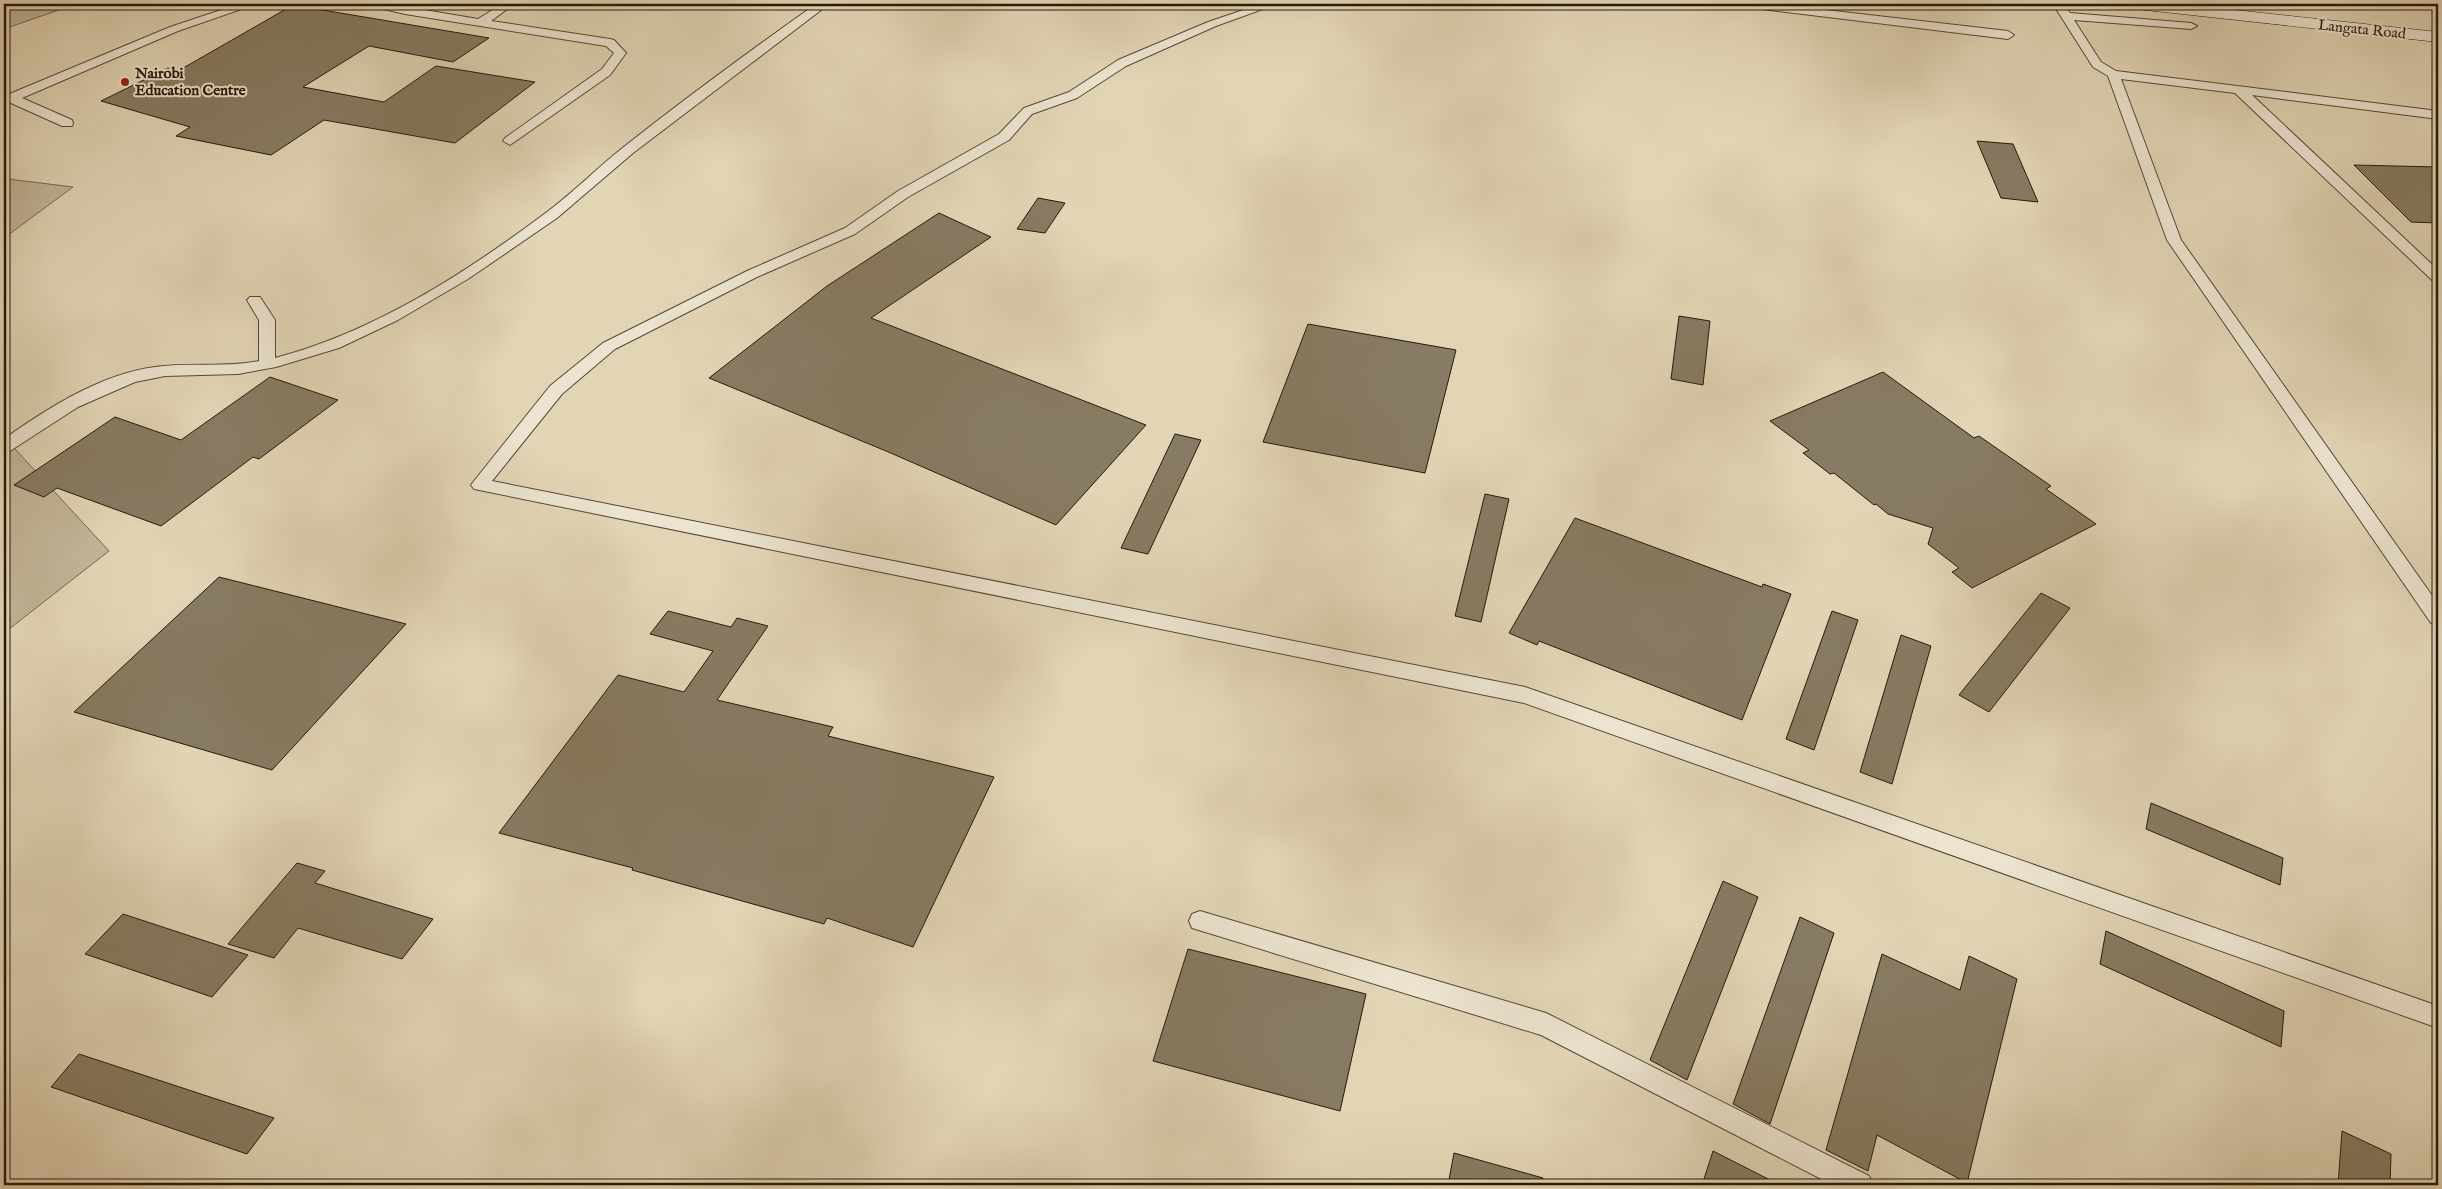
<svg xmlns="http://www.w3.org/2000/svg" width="2442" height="1189" font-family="'IM FELL English',serif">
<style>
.green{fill:#c2b599;stroke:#746852}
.building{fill:#877b63;stroke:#251a0a}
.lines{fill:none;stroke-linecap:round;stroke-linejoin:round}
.lane-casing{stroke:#544935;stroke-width:2}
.secondary-casing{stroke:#251a0a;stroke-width:1}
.lane{fill:#ece4d0;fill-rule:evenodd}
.secondary{fill:#ece4d0;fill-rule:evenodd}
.poi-dot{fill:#8f2418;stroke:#ece4d0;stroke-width:2}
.labels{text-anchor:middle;stroke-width:4;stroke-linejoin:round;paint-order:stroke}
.far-street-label{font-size:15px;fill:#251a0a;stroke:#ece4d0}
.far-poi-label{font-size:15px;font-weight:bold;fill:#251a0a;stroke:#ece4d0;text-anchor:start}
</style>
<rect width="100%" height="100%" fill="#e2d5b6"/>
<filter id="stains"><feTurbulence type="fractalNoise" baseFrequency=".004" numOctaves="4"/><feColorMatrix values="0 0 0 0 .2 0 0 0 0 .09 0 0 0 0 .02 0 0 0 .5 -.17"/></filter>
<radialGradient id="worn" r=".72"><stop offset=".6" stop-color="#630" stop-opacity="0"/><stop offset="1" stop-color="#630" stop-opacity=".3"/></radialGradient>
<g class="green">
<path d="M4,4H76L4,29Z"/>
<path d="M8,179L73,187L4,238V182Z"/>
<path d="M4,437L109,551L4,633Z"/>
</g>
<g class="building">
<path d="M293,5L489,38L453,62L369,46L303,87L384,102L436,66L535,82L455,143L324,120L271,155L176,136L190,127L101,101L168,68L178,71Z"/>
<path d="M1977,141L2013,144L2038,202L2001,198Z"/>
<path d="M2354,165L2438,167V223L2411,222Z"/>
<path d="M1038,198L1065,203L1045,233L1017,229Z"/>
<path d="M939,213L991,237L871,318L1146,425L1056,525L886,451L709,378L827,286Z"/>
<path d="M1679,316L1710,321L1703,385L1671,379Z"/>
<path d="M1308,324L1456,350L1425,473L1263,442Z"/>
<path d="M1883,372L1974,438L1979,436L2051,486L2046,489L2096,524L1972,588L1952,572L1959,568L1928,544L1933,528L1888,514L1876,504L1874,505L1834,473L1830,474L1803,453L1809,450L1770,421Z"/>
<path d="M270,377L338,400L259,459L253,457L161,526L57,488L44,497L14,485L115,417L181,440Z"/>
<path d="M1175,434L1201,440L1148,554L1121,548Z"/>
<path d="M1485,494L1509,499L1481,622L1455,616Z"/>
<path d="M1575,518L1762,587L1763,584L1791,594L1742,720L1539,641L1537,645L1509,633Z"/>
<path d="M219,577L406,624L272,770L74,712Z"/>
<path d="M2041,593L2070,608L1989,712L1959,695Z"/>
<path d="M668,611L731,627L737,618L768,626L717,700L833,727L828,736L994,777L913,947L827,918L824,924L632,870L633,868L499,833L618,675L684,692L713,651L650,634Z"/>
<path d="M1832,611L1858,620L1814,750L1786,739Z"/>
<path d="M1901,635L1931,646L1892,784L1860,772Z"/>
<path d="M2151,803L2283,858L2280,885L2146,829Z"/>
<path d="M297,863L325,871L315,883L433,919L402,959L298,928L274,958L228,944Z"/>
<path d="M1723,881L1758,897L1687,1080L1650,1060Z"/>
<path d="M123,914L248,955L212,997L85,954Z"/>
<path d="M1800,917L1834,933L1770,1124L1733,1104Z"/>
<path d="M2106,931L2284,1011L2281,1047L2100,964Z"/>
<path d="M1188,949L1366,994L1340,1111L1153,1061Z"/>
<path d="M1882,954L1960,990L1969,956L2017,979L1967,1183L1877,1135L1868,1171L1826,1150Z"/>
<path d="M79,1054L274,1118L247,1154L51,1087Z"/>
<path d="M2342,1131L2391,1154L2390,1185H2338Z"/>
<path d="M1713,1151L1780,1185H1702Z"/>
<path d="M1454,1153L1543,1178L1542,1185H1448Z"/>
</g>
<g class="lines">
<g class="lane-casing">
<g id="lane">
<path d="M239,4H256L178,31L22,98L72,120L73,123L72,126H62L11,103L4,105V97L7,95L170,27Z"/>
<path d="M369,4H389L478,19L502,4H514L491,21L610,39L614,40L626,53L610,75L510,145L503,141L505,138L602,69L614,53L606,46L405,14L371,6Z"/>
<path d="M816,4H829L633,153L557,218L468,279L398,320L339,348L276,367L238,374L165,376L135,382L78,407L10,451L4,453V439C48,408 101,374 155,367C190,362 224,368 259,361V320L247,300L250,297H260L275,320V358C374,332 466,273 547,212C574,192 598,167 625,146C687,97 751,50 816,4Z"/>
<path d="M1261,4H1277L1216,26L1126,66L1077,98L1032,114L1009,140L908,197L855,234L757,277L615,349L562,394L492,481L1525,687L2438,1006V1028L1524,703L474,489L471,485L474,481L550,386L603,343L747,271L845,228L898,191L999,134L1024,108L1069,92L1118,60L1208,22Z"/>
<path d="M1740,4H1773L2008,31L2014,35L2008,39L1746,7Z"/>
<path d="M2053,4H2063L2070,13L2191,23L2197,26L2191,29L2074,20L2101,62L2116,71L2438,111V119L2252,95L2438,270L2437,281L2432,280L2235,93L2121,79L2181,240L2438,604V625L2431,623L2167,240L2108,76L2093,67Z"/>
<path d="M1200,911L1546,1013L1869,1176L1873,1185H1833L1541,1035L1192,928L1189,921L1192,914Z"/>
</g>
</g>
<g class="secondary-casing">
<path id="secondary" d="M2128,4H2179L2438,32V42L2136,9L2130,8Z"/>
</g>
<use href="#lane" class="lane"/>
<use href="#secondary" class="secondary"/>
</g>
<circle class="poi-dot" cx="125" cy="82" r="5"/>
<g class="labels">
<g class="far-street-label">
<text transform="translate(2362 29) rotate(6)" y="5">Langata Road</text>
</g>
<g class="far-poi-label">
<text x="135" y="78">Nairobi<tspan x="135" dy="17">Education Centre</tspan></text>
</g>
</g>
<rect width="2442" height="1189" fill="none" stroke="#e2d5b6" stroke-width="20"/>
<rect x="5" y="5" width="2432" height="1179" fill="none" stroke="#251a0a" stroke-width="2.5"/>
<rect x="10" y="10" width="2422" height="1169" fill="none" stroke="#251a0a"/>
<rect width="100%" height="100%" filter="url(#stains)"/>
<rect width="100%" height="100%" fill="url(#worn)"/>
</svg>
